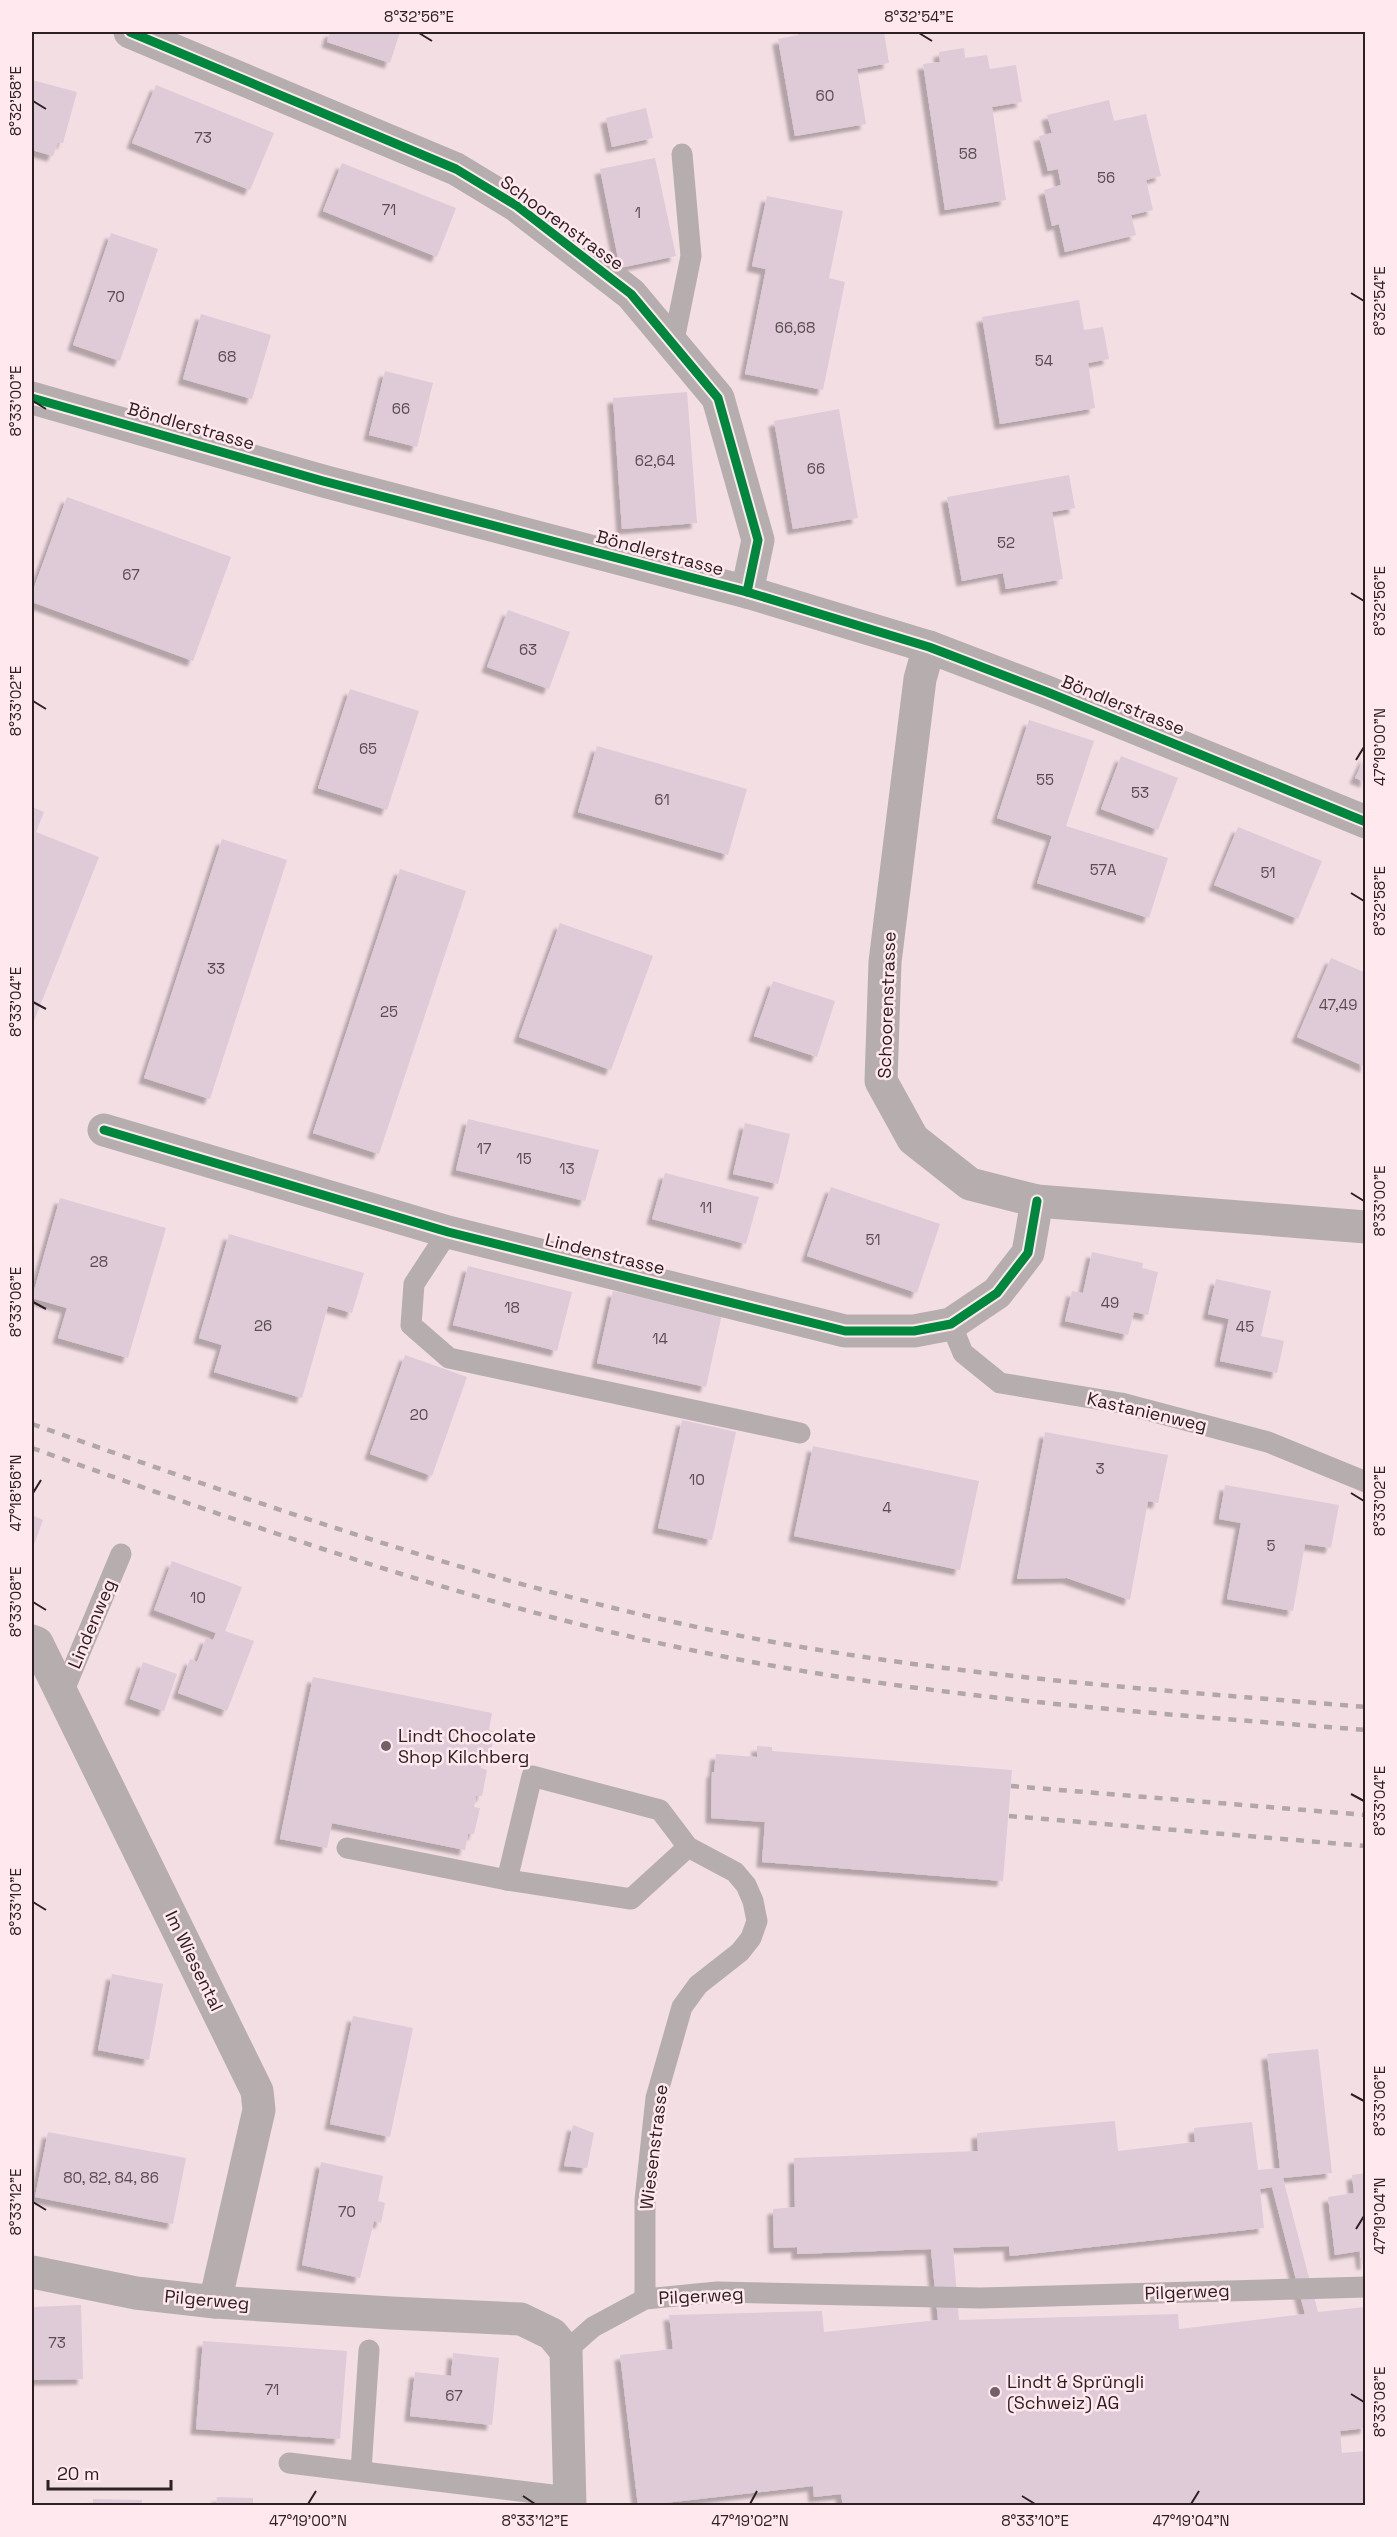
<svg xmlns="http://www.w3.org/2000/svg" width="1397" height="2537" font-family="'Space Grotesk',sans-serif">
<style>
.building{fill:#dfcad8;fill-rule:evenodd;filter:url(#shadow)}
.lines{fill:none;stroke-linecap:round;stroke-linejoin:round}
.service{stroke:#b6aeae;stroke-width:21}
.minor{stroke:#b6aeae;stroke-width:33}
.rail{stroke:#b1a6a8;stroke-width:4.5;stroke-dasharray:8 8;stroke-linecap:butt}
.cycleway-casing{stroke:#ffe8ee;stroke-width:13}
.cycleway{stroke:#00873e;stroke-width:9}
.ticks{fill:none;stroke:#2d2024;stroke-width:2}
.poi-dot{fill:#726267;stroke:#ffe8ee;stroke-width:2}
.labels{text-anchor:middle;stroke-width:5;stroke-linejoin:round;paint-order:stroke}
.number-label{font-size:15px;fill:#5b4c53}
.street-label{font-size:18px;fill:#2d2024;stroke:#ffe8ee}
.poi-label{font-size:18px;fill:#2d2024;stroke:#ffe8ee;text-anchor:start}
.neatline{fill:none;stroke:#2d2024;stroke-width:2}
.ticks-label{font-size:15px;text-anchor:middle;fill:#2d2024}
</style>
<defs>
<filter id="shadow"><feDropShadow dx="-5.5" dy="5.5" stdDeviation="1.5" flood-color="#0004"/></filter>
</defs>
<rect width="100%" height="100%" fill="#f3dee4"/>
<g class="building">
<path d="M330,32H400L390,63L327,42Z"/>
<path d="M798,32H884L889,63L857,69L866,124L795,136L778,39L798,35Z"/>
<path d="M964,48L965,58L987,55L990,69L1016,65L1022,102L992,107L1006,200L945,210L923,64L940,62L939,52Z"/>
<path d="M32,80L77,92L63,143L58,142L53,156L32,150Z"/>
<path d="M156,85L274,133L250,190L132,143Z"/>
<path d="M1109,100L1114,121L1146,114L1161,176L1146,180L1153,210L1131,215L1136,235L1065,252L1059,224L1052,226L1044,190L1061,185L1058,169L1048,171L1039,136L1052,133L1047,115Z"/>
<path d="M646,108L653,138L612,147L606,118Z"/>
<path d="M655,158L676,256L620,268L600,169Z"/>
<path d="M342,163L456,208L437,257L323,211Z"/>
<path d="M767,196L843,211L829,278L845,282L823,390L745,374L766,269L752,266Z"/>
<path d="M111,233L158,249L120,361L73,345Z"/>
<path d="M1079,300L1084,330L1103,327L1109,359L1088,363L1095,408L1000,424L982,317Z"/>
<path d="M201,314L271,335L252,399L183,379Z"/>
<path d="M385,371L433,383L417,447L369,435Z"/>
<path d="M687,392L697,523L622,529L613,398Z"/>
<path d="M839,409L858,518L793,529L774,421Z"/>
<path d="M1069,475L1075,508L1052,512L1063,579L1006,589L1003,573L962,581L947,497Z"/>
<path d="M67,497L231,557L193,661L32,602V593Z"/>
<path d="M508,610L570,632L549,689L487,667Z"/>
<path d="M350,689L419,711L387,810L318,788Z"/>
<path d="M1029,720L1094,741L1066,826L1168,858L1149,918L1037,883L1052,836L997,818Z"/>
<path d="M597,746L747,789L728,855L578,812Z"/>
<path d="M1366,755V782L1355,778Z"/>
<path d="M1121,756L1178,778L1158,830L1101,809Z"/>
<path d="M32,807L44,812L36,832L99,857L32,1026Z"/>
<path d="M1238,827L1322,861L1298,919L1214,885Z"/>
<path d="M222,839L287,860L210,1099L144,1078Z"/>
<path d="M400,869L466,891L379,1154L313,1133Z"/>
<path d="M560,923L653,956L611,1070L519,1037Z"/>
<path d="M1331,958L1366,973V1067L1297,1037Z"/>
<path d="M773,981L835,1001L817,1057L754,1036Z"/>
<path d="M468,1119L599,1150L585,1201L456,1170Z"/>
<path d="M745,1123L790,1134L778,1184L733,1174Z"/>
<path d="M665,1173L759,1197L746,1244L652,1219Z"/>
<path d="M831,1187L940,1224L917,1293L807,1256Z"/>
<path d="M60,1198L166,1228L128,1358L58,1338L67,1308L32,1298Z"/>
<path d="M229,1234L364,1273L352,1313L328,1306L302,1398L214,1372L222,1345L199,1338Z"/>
<path d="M1092,1252L1143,1263L1142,1268L1158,1272L1148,1315L1134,1312L1128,1335L1065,1321L1072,1291L1083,1293Z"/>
<path d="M468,1266L572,1292L557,1351L453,1325Z"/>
<path d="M1216,1279L1271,1291L1261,1336L1284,1341L1277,1373L1220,1361L1229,1319L1208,1314Z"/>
<path d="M613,1291L722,1314L706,1387L597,1363Z"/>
<path d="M405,1355L467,1377L432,1476L370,1454Z"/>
<path d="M682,1420L736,1432L712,1540L658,1528Z"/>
<path d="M1045,1432L1168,1455L1158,1503L1148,1501L1130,1600L1067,1578L1017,1579Z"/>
<path d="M813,1446L979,1481L960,1570L794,1536Z"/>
<path d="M1225,1485L1339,1505L1331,1548L1305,1544L1293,1611L1227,1599L1241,1523L1219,1519Z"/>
<path d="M32,1515L43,1520L32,1550Z"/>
<path d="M172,1561L242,1587L225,1631L254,1641L227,1711L178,1693L190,1659L197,1662L206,1638L213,1640L216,1633L154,1610Z"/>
<path d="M143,1662L177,1674L164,1711L130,1699Z"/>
<path d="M313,1677L492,1713L489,1730L495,1732L489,1759L483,1757L481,1768L487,1770L482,1796H476L474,1807L480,1808L474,1834H468L465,1850L332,1823L327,1848L280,1839Z"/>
<path d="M757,1746L772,1747V1751L1012,1770L1003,1881L762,1862L765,1822L711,1818L712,1772H714L716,1754L757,1757Z"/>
<path d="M112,1974L163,1984L149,2060L98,2050Z"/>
<path d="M353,2016L413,2028L390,2137L330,2124Z"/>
<path d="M1318,2049L1332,2173L1283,2178L1318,2312L1366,2307V2428L1340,2431L1342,2453L1366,2451V2506H843L841,2494L814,2497L813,2486L638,2506L620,2355L673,2349L669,2315L822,2311L824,2332L938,2320L931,2249L797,2254V2247L774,2248L773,2209L795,2207L794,2158L978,2151L977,2133L1115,2121L1118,2151L1195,2142L1194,2128L1252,2122L1258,2170L1280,2168L1267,2054ZM1272,2187L1305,2314L1179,2329L1178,2314L959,2320L953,2248L1009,2246L1010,2256L1264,2228L1260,2189Z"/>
<path d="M573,2125L594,2133L587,2168L564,2166Z"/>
<path d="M48,2132L186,2158L173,2224L35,2197Z"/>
<path d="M321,2162L383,2176L378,2201L385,2203L381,2223L374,2221L360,2278L302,2265Z"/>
<path d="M1366,2173V2264H1362L1360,2251L1335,2255L1328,2197L1354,2193L1352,2175Z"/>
<path d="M81,2305L83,2379L32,2380V2307Z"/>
<path d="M203,2341L347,2351L340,2439L196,2429Z"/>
<path d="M453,2353L499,2358L492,2425L410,2416L415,2372L451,2376Z"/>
<path d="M217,2497L253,2498V2506H216Z"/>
<path d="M93,2499L142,2500V2506H93Z"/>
</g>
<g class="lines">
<g class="service">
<path d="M673,345L691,256L682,154"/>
<path d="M448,1232L414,1284L411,1325L449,1358L800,1433"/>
<path d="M951,1324L963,1353L1000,1383L1121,1403L1268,1442L1366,1482"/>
<path d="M62,1695L121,1554"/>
<path d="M347,1848L507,1880"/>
<path d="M645,2299V2200L656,2098L682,2007L698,1985L740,1952L751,1938L757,1921L753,1901L746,1885L735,1872L688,1847L660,1810L532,1776L507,1880L631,1899L688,1847"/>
<path d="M566,2351L593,2327L645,2299L717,2292L980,2298L1366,2287"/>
<path d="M289,2463L569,2497"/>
<path d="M361,2470L369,2350"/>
</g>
<g class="minor">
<path d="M130,32L456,169L517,206L631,294L718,398L758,540L747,592"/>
<path d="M32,398L323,481L747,592L929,647L1047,692L1366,822"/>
<path d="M929,647L920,679L885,962L881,1081L913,1139L970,1184L1037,1201L1366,1227"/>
<path d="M104,1130L448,1232L845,1331H914L951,1324L997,1293L1028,1253L1037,1201"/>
<path d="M32,1641L37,1643L257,2091L259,2110L215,2302"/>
<path d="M32,2272L136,2293L215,2302L391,2313L521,2319L552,2334L566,2351L570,2506"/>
</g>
<g class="rail">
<path d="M32,1424C257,1503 481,1583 716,1631C930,1675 1148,1689 1366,1707"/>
<path d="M32,1448C257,1528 481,1609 716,1655C930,1698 1148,1713 1366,1730"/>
<path d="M1011,1786L1366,1815"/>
<path d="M1009,1816L1366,1846"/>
</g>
<g class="cycleway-casing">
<g id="cycleway">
<path d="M130,32L456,169L517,206L631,294L718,398L758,540L747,592"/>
<path d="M32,398L323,481L747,592L929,647L1047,692L1366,822"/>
<path d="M104,1130L448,1232L845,1331H914L951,1324L997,1293L1028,1253L1037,1201"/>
</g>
</g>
<use href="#cycleway" class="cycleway"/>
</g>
<path class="ticks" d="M419,33L432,41M919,33L932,41M33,101L46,109M1351,293L1364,301M33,401L46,409M1351,593L1364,601M33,701L46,709M1356,760L1364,747M1351,893L1364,901M33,1002L46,1009M1351,1193L1364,1201M33,1302L46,1309M33,1493L41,1480M1351,1493L1364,1501M33,1602L46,1610M1351,1794L1364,1801M33,1902L46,1910M1351,2094L1364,2101M33,2202L46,2210M1356,2229L1364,2216M1351,2394L1364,2402M523,2496L535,2504M1022,2496L1035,2504M308,2504L316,2491M750,2504L757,2491M1191,2504L1199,2491"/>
<g class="poi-dot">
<circle cx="386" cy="1746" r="6"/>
<circle cx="995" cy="2392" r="6"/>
</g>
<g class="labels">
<g class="number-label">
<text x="825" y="101">60</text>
<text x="203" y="143">73</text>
<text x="968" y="159">58</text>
<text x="1106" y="183">56</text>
<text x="389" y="215">71</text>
<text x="638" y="218">1</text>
<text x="116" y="302">70</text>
<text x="795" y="333">66,68</text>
<text x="227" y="362">68</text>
<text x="1044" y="366">54</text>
<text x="401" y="414">66</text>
<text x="655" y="466">62,64</text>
<text x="816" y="474">66</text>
<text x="1006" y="548">52</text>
<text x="131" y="580">67</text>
<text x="528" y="655">63</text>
<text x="368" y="754">65</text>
<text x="1045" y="785">55</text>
<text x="1140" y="798">53</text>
<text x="662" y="805">61</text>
<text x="1103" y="875">57A</text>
<text x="1268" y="878">51</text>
<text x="216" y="974">33</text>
<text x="1338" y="1010">47,49</text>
<text x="389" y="1017">25</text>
<text x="484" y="1154">17</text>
<text x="524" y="1164">15</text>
<text x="567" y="1174">13</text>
<text x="706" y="1213">11</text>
<text x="873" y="1245">51</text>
<text x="99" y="1267">28</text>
<text x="1110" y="1308">49</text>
<text x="512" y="1313">18</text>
<text x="263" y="1331">26</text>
<text x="1245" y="1332">45</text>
<text x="660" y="1344">14</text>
<text x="419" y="1420">20</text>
<text x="1100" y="1474">3</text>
<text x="697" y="1485">10</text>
<text x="887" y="1513">4</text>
<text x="1271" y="1551">5</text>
<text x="198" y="1603">10</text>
<text x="111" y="2183">80, 82, 84, 86</text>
<text x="347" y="2217">70</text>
<text x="57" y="2348">73</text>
<text x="272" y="2395">71</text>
<text x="454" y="2401">67</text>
</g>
<g class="street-label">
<text transform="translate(562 223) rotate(36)" y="6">Schoorenstrasse</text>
<text transform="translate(191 426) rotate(16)" y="6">Böndlerstrasse</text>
<text transform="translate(660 553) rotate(15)" y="6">Böndlerstrasse</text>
<text transform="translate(1123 705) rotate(22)" y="6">Böndlerstrasse</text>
<text transform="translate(887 1005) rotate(-88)" y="6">Schoorenstrasse</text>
<text transform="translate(605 1254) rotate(14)" y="6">Lindenstrasse</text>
<text transform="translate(1147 1412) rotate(13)" y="6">Kastanienweg</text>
<text transform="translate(92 1624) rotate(-67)" y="6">Lindenweg</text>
<text transform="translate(194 1961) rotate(64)" y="6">Im Wiesental</text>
<text transform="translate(654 2147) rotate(-83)" y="6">Wiesenstrasse</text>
<text transform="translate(1187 2292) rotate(-2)" y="6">Pilgerweg</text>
<text transform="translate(701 2296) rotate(-3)" y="6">Pilgerweg</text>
<text transform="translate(207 2300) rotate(5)" y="6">Pilgerweg</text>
</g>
<g class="poi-label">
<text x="398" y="1742">Lindt Chocolate<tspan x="398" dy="21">Shop Kilchberg</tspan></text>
<text x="1007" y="2388">Lindt &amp; Sprüngli<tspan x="1007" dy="21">(Schweiz) AG</tspan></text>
</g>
</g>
<rect width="1397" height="2537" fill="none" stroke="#ffe8ee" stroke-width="66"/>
<path d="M48 2480v9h123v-9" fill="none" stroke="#2d2024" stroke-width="3"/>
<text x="57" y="2480" font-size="18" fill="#2d2024" stroke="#ffe8ee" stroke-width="4.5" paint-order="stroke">20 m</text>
<rect x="33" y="33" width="1331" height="2471" class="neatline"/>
<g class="ticks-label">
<text x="419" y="22">8°32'56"E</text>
<text x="919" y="22">8°32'54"E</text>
<text transform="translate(16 101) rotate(-90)" y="5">8°32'58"E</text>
<text transform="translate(1380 301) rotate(-90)" y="5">8°32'54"E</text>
<text transform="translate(16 401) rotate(-90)" y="5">8°33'00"E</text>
<text transform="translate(1380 601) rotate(-90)" y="5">8°32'56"E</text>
<text transform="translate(16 701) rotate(-90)" y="5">8°33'02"E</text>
<text transform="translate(1380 747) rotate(-90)" y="5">47°19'00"N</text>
<text transform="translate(1380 901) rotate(-90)" y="5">8°32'58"E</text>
<text transform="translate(16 1002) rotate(-90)" y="5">8°33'04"E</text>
<text transform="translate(1380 1201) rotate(-90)" y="5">8°33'00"E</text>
<text transform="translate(16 1302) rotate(-90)" y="5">8°33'06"E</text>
<text transform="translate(16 1493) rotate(-90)" y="5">47°18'56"N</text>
<text transform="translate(1380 1501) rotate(-90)" y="5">8°33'02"E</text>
<text transform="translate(16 1602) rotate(-90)" y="5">8°33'08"E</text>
<text transform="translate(1380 1801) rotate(-90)" y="5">8°33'04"E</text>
<text transform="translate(16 1902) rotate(-90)" y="5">8°33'10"E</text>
<text transform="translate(1380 2101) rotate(-90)" y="5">8°33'06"E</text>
<text transform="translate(16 2202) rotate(-90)" y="5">8°33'12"E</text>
<text transform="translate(1380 2216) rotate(-90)" y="5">47°19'04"N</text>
<text transform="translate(1380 2402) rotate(-90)" y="5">8°33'08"E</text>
<text x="308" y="2526">47°19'00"N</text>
<text x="535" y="2526">8°33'12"E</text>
<text x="750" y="2526">47°19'02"N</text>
<text x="1035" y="2526">8°33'10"E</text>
<text x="1191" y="2526">47°19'04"N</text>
</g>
</svg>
